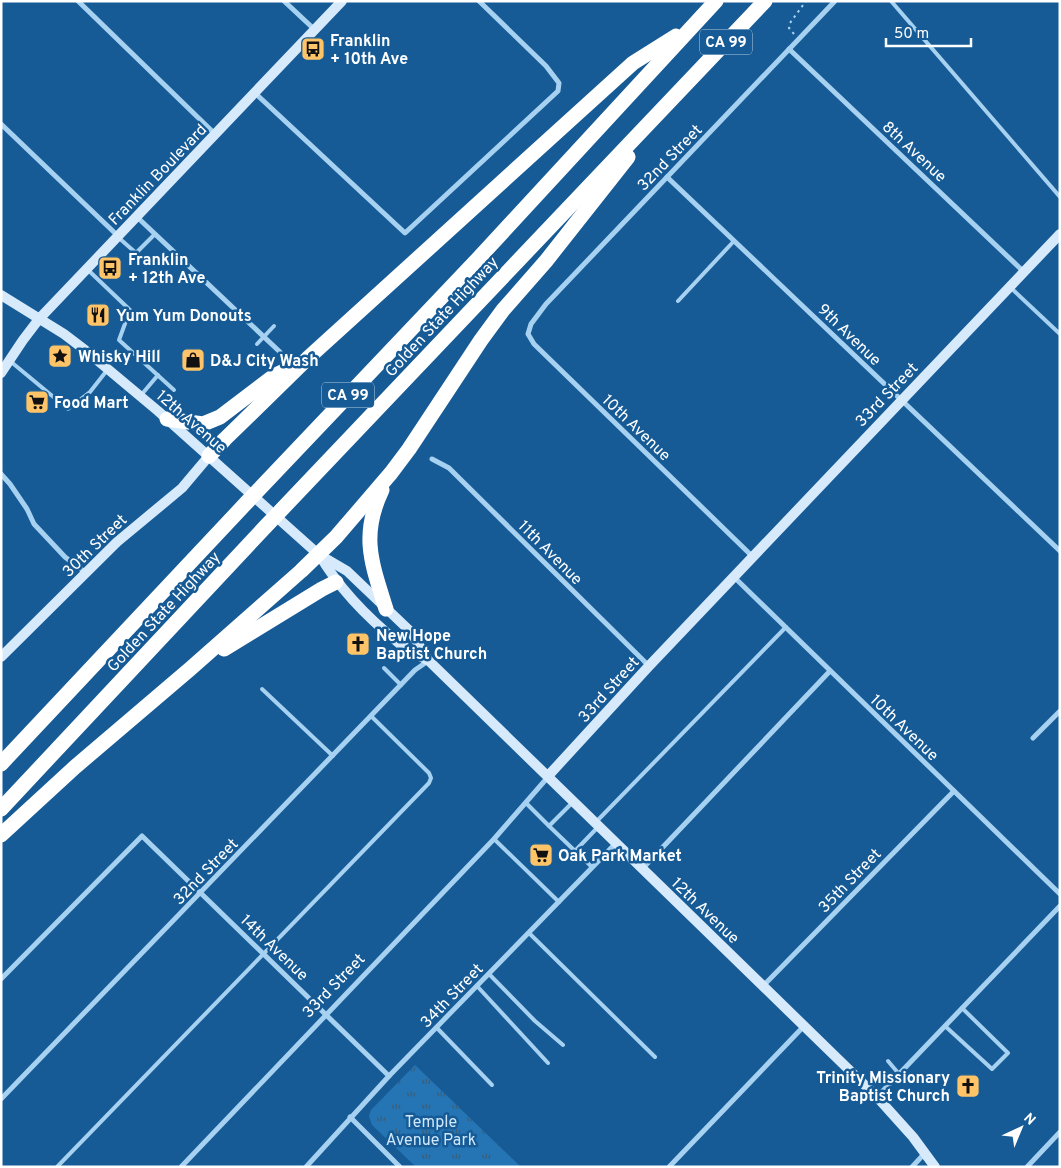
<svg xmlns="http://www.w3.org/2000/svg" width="1061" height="1168" font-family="Overpass,sans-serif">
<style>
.grass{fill:url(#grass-tufts)}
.pitch{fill:#2574b3}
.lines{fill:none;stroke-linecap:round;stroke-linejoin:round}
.path{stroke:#a7d1f1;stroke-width:2;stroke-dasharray:2.5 4;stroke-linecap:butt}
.lane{stroke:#a7d1f1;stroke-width:4}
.street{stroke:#a7d1f1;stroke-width:5}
.secondary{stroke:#d6eafc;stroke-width:10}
.highway{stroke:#fff;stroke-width:15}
.labels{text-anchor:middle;stroke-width:5;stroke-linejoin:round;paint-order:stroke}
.shield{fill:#165b96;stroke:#b9cee0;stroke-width:1}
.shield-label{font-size:15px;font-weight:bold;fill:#fff}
.poi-label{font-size:16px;font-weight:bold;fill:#fff;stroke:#165b96;text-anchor:start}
.street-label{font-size:16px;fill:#fff;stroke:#165b96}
.park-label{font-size:16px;fill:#cfe8fc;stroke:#165b96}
</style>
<defs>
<pattern id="grass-tufts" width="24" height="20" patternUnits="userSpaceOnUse" patternTransform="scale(1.25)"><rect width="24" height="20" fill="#2574b3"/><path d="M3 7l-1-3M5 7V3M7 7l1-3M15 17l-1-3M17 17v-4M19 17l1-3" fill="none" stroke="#3a5e7a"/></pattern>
</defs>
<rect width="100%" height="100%" fill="#165b96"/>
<path class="grass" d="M415,1065L521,1167H416L372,1125L369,1116L371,1110Z"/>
<path class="pitch" d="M437,1131L452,1147L439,1160L423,1145Z"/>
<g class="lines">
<path class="path" d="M794,34L789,28L790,23L806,1"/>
<g class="lane">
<path d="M891,1L1060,197"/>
<path d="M119,238L136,253L155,234"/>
<path d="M87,269L130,310L119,340L174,390"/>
<path d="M1011,288L1060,334"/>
<path d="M678,301L734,241"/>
<path d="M257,344L274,326"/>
<path d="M10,361L68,409L90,392L108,369"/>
<path d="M142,394L158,375"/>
<path d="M384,668L401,685"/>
<path d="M262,689L333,756"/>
<path d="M526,803L549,826"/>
<path d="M572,803L549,826L575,851L598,827"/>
<path d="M596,822L786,627"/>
<path d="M494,839L559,902"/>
<path d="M575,851L592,867"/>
<path d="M529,933L655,1057"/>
<path d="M489,974L535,1021L563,1045"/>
<path d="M477,986L548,1063"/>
<path d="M945,1026L992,1069L1008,1053L962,1008"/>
<path d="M437,1028L492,1085"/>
<path d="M888,1061L899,1074"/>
<path d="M57,1167L429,783L431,778L429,773L371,716"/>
</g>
<g class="street">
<path d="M78,1L215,134"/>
<path d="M284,1L315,30"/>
<path d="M789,49L1024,272"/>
<path d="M255,93L405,233L558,91L559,83L546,66L479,1"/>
<path d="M1,124L118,236"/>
<path d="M667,177L1060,551"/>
<path d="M137,217L280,352"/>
<path d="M432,459L449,468L649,666"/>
<path d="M1,474L10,484L27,509L34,524L65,557L86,573"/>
<path d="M753,557L534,344L528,334L531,324L546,304L835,1"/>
<path d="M734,577L1060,894"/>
<path d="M1033,738L1060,711"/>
<path d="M643,868L830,671"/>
<path d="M1,979L142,836L389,1076"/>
<path d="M763,986L954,791"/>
<path d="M877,1097L1060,906"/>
<path d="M1,1099L415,670L428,661"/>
<path d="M350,1117L400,1167"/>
<path d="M181,1167L494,839L548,777"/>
<path d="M306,1167L389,1076L616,843"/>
<path d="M669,1167L804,1026"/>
<path d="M912,1167L925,1153"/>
<path d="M1027,1167L1060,1132"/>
</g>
<g class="secondary">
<path d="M1,295L64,334L85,350L158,411L318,554L347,571L411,632L428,660L877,1097L913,1137L935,1167"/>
<path d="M1,373L23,340L39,319L342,1"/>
<path d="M319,554C339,589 369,619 400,644C408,650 418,655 427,660"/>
<path d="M1,657L117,542L182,488L209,456"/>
<path d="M548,776L649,666L1060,234"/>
</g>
<g class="highway">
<path d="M167,419L203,424L220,417L274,376L294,366"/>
<path d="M209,456L225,439L308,358L633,63L676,36"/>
<path d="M382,490C360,536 372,564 386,609"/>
<path d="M224,649L322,589L336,582"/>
<path d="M1,764L248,501L475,262L716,1"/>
<path d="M1,809L266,526L765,1"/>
<path d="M1,835L75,767L190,669L301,571L336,537L391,473L409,449L481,340L503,310L546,261L628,157"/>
</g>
</g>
<defs>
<g id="bus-square" transform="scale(1.25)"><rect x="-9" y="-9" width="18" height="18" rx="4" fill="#ffc468" stroke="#165b96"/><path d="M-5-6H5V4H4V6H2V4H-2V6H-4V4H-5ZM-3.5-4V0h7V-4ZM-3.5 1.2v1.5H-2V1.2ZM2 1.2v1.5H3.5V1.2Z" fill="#111"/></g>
<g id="restaurant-square" transform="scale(1.25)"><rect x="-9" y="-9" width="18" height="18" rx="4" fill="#ffc468" stroke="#165b96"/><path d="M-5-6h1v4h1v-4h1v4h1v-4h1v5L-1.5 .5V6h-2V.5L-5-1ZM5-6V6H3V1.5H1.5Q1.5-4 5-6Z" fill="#111"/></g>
<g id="sight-square" transform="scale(1.25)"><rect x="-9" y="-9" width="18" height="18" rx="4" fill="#ffc468" stroke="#165b96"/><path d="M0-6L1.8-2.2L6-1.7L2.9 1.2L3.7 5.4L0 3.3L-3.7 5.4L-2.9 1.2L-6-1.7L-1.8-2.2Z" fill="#111"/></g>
<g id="shop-square" transform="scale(1.25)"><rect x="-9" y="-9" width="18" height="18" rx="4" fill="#ffc468" stroke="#165b96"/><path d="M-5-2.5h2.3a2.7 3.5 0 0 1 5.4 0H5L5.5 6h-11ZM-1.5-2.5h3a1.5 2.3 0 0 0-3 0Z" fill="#111"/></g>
<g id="supermarket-square" transform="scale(1.25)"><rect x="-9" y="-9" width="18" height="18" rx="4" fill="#ffc468" stroke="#165b96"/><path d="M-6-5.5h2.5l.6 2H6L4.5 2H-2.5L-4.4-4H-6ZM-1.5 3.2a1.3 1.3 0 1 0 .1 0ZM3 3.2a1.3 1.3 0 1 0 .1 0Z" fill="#111"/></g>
<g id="church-square" transform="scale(1.25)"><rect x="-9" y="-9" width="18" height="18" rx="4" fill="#ffc468" stroke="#165b96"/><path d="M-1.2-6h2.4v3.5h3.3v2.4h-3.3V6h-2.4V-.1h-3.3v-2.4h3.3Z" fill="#111"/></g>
</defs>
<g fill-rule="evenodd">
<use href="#bus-square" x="313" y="49"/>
<use href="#bus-square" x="110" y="268"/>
<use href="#restaurant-square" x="98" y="315"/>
<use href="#sight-square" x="60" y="356"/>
<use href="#shop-square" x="193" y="360"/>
<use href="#supermarket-square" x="37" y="402"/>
<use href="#church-square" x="358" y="644"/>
<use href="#supermarket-square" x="541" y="855"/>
<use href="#church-square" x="968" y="1086"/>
</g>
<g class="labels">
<g class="shield">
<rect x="700" y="29.5" width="52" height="25" rx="4"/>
<rect x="322" y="382.5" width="52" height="25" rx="4"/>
</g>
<g class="shield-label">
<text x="726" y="47">CA 99</text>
<text x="348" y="400">CA 99</text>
</g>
<g class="poi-label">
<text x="330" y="46">Franklin<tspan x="330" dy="18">+ 10th Ave</tspan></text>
<text x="128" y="265">Franklin<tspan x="128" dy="18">+ 12th Ave</tspan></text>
<text x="116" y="321">Yum Yum Donouts</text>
<text x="78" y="362">Whisky Hill</text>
<text x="210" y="366">D&amp;J City Wash</text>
<text x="54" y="408">Food Mart</text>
<text x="376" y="641">New Hope<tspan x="376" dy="18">Baptist Church</tspan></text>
<text x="558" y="861">Oak Park Market</text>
<text x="950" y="1083" text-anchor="end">Trinity Missionary<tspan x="950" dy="18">Baptist Church</tspan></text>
</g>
<g class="street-label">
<text transform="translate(915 151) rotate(43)" y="6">8th Avenue</text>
<text transform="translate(669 157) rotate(-46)" y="6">32nd Street</text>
<text transform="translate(157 174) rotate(-46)" y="6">Franklin Boulevard</text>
<text transform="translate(441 316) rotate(-47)" y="6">Golden State Highway</text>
<text transform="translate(850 334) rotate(44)" y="6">9th Avenue</text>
<text transform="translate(886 394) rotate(-46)" y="6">33rd Street</text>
<text transform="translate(192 421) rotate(41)" y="6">12th Avenue</text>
<text transform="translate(637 427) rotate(44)" y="6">10th Avenue</text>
<text transform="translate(94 545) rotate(-44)" y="6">30th Street</text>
<text transform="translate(551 552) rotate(45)" y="6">11th Avenue</text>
<text transform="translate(163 611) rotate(-47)" y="6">Golden State Highway</text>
<text transform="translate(608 689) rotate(-48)" y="6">33rd Street</text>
<text transform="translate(905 727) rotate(44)" y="6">10th Avenue</text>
<text transform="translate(205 871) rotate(-46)" y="6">32nd Street</text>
<text transform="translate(849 880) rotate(-46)" y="6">35th Street</text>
<text transform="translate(706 910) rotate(44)" y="6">12th Avenue</text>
<text transform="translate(275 947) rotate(44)" y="6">14th Avenue</text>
<text transform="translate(333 985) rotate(-46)" y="6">33rd Street</text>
<text transform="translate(451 995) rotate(-46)" y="6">34th Street</text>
</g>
<g class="park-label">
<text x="431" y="1127">Temple<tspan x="431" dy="18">Avenue Park</tspan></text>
</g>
</g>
<rect width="1061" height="1168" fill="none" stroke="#ffffff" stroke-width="5"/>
<g transform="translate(1021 1128) rotate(44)" stroke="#165b96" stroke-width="4" paint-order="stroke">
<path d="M0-4L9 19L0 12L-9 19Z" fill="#ffffff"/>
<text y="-8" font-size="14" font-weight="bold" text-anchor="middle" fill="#ffffff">N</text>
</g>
<path d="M886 38v8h85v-8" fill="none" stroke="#ffffff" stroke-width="2.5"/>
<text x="894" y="38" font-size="15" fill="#ffffff" stroke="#165b96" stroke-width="4" paint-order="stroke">50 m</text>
</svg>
